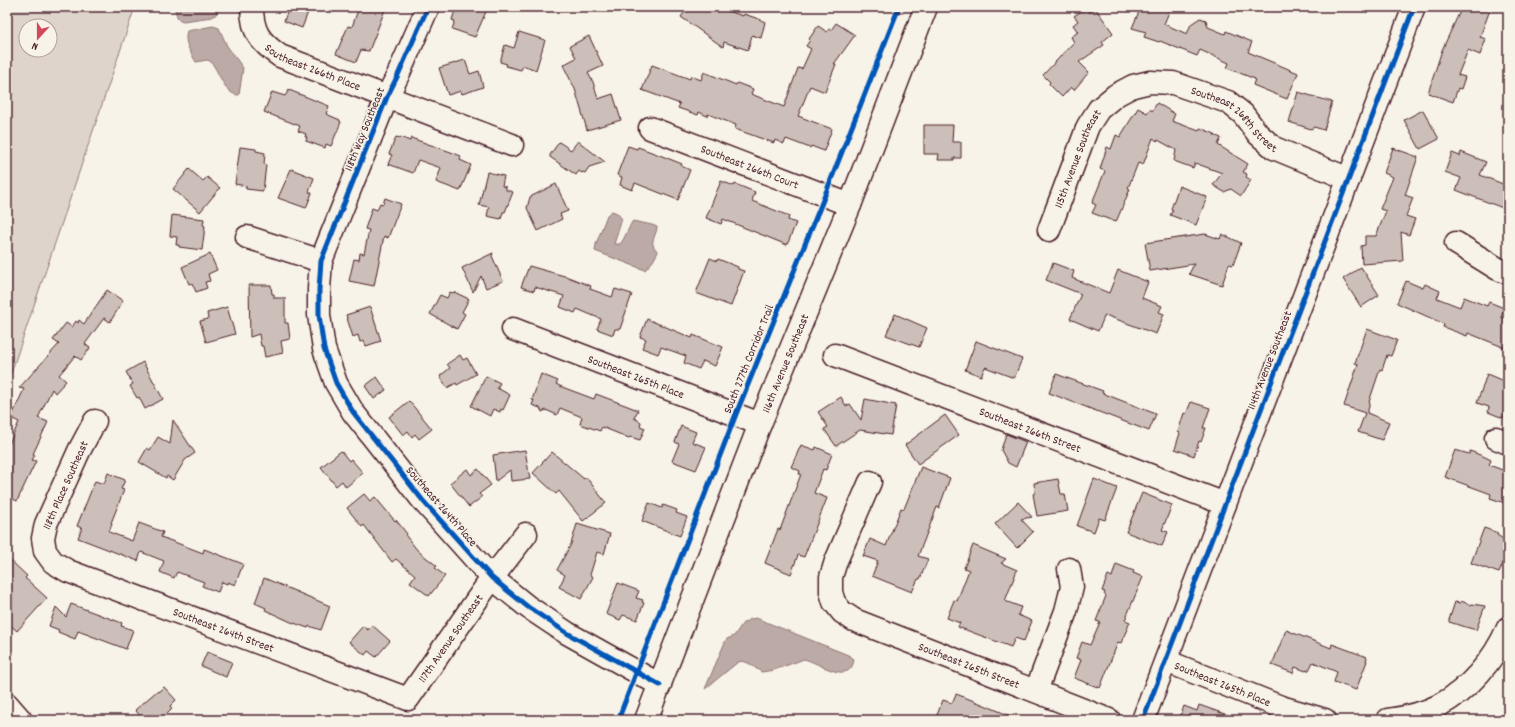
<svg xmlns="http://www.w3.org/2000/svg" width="1515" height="727" font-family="Dekko,sans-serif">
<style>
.green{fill:#ded4cc;stroke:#947a7c;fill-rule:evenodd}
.water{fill:#bcaaa7;stroke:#8e7275}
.building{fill:#ccbfb9;stroke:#4a1f2b}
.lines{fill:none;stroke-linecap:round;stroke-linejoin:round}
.minor-casing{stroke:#4a1f2b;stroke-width:25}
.major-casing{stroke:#4a1f2b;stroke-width:25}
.minor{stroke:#f7f3e8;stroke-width:22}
.major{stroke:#f7f3e8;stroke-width:22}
.cycleway-casing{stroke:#f7f3e8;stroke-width:8}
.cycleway{stroke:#0057b8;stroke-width:5}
.labels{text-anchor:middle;stroke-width:3.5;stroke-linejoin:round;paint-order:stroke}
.street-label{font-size:12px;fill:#4a1f2b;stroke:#f7f3e8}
</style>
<rect width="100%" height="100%" fill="#f7f3e8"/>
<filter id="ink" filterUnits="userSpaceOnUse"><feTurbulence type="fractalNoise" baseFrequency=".025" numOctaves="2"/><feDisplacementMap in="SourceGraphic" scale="8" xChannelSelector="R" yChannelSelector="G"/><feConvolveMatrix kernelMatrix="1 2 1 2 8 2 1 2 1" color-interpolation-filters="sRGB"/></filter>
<g filter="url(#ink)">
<path class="green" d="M7,7H135L7,385ZM26,26H50V50H26Z"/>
<g class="water">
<path d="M174,7H218C218,12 217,15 212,17L183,21L178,19Z"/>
<path d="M213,26L219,28L227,46L243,68L239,95C224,95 219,70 210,61L207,60L196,62C191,53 183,42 187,31Z"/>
<path d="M612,211L617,213L622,219L614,244H620L623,240L632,222L633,221L652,225L657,227C657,234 650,241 654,247C655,249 657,250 658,252L653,261L645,270L595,251L596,244L607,215Z"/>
<path d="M756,618L848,655L854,659C851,687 818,662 804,659L774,670L762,672C753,668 748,659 738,662L705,689L725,642L727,639L734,636L743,623L751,619Z"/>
</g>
<g class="building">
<path d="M289,7H310L302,28L284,21Z"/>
<path d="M359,7H386L369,51L361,50L356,62L336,54L348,26L352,27Z"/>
<path d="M456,7H488L475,37L452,29L455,21L452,20Z"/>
<path d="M688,7H716L743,16L744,14L759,19L765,22L761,38L752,35L748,50L724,42L723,47L681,17Z"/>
<path d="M1141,7H1171L1164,24L1187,34L1191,24L1200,18L1206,20L1208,27L1225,34L1226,31L1252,42L1248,52L1298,73L1287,99L1253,85L1255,79L1227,68L1229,63L1200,50L1197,56L1160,41L1159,42L1144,37L1146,32L1132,28Z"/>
<path d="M1462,7H1491L1480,37L1486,39L1480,55L1468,50L1458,75L1465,77L1461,89L1458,88L1453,102L1428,93L1442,50Z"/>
<path d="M1086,8L1090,13L1096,9L1113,33L1102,42L1104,45L1079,62L1089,72L1074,90L1071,87L1062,97L1049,84L1050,82L1043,75L1074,42L1071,37L1078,32L1073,25L1078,21L1074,16Z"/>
<path d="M836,23L855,35L834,64H836L825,92L810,86L798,116L832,129L824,151L811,146L810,148L786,139L784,144L775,140L774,143L735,129L736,125L708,114L707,116L699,112L698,115L678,108L680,104L642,90L652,65L690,79L691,76L701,80L704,72L736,85L737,83L753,89L751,94L784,107L798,68L802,69L811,49L806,46L810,40L809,39L818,26L827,32L829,29L831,30Z"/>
<path d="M519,32L545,40L536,70L525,66H523L521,70L506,66L507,64L500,62L505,45L514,48Z"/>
<path d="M589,36L603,66L588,73L593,82L598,99L613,94L621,120L587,130L575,89L563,65L576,58L570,46Z"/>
<path d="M465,60L470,74L479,71L483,87L462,94L461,91L448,95L439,68Z"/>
<path d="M289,90L329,106L326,114L340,120V122H341L331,146L326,144L325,148L306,141L307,137H305L306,134L298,131L300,126L264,112L272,92L285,96Z"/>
<path d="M1298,92L1332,102L1324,130L1314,127L1311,129L1289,122Z"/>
<path d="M1157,103L1175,114L1172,121L1199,131L1200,128L1215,134L1214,135L1221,138L1218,145L1248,164L1243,172L1247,174L1246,177L1251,180L1241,196L1231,189L1224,192L1213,185L1222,173L1195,163L1193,168L1174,161L1176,150L1158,140L1157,141L1153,138L1143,165L1138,163L1128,188L1130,189L1116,222L1092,213L1096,205L1092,203L1105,171L1100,169L1107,147L1111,149L1116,135L1120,137L1138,108L1147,113L1150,109L1152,111Z"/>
<path d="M1423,110L1439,139L1420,149L1404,120Z"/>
<path d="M924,125H953L952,142H961V158H954V160H938L939,154H924Z"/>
<path d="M396,137L400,138V137L410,141L411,138L448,151L461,156L460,160L471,165L460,191L436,182L441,168L418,160L413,173L388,164L392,155L389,154Z"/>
<path d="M578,141L605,162L589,167L585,173L583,172L582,173L579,171L576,175L550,157V155L559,142L571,150Z"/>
<path d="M628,146L637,149L638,147L662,156L682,164L681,166L690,170L678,200L635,183L632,190L620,185L622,177L617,175Z"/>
<path d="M240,147L256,149V151L265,153L264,164L266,165L263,191L246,189V186L235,184Z"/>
<path d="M1393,148L1418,157L1405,195L1413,198L1406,216L1415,219L1409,235L1401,232L1403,261L1362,264L1361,246L1365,245V236H1376L1386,211L1380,209L1393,177L1384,173Z"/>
<path d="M1461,152L1486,162L1480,175L1508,186V210L1456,190L1461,178L1445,172L1452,153L1460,156Z"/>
<path d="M189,169L203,181L207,177L220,188L200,212L173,189Z"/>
<path d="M291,169L314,178L309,192L312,193L306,208L278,198Z"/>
<path d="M487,172L504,176L502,186L506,187V190L513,192L505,212H503L501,219L487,216L489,207L479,205Z"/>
<path d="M721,181L734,186L735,184L755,192L752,201L789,216L788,220L796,223L787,245L723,219L721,224L706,218Z"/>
<path d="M556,184L568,211L560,214L562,219L538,231L527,208L530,197Z"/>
<path d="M1179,186L1207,197L1196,225L1170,215L1173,210L1171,209Z"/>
<path d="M385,198L401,204L388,238L384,236L374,286L349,281L354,259L359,260L360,253L364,254L369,230L365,229L372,208L377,210L380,203L383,204Z"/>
<path d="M172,215L204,219L203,225L205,226L202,250L179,247V245H176L177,237L170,236Z"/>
<path d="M1205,234L1220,239L1222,234L1241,243L1233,265L1229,264L1222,285L1189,274L1194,264L1150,271L1145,243Z"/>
<path d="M493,253L492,256L503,281L486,288L481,276L473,292L462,268Z"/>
<path d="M210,254L217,270L208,274L210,281L205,282L207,288L196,292L192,283L189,284L182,267Z"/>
<path d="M710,258L717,261L718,259L738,267V269L744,271L731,306L696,293Z"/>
<path d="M1053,263L1074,271L1072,278L1109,293L1118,270L1148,282L1142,298L1162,306L1159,312L1164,314L1156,334L1105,315L1098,331L1070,319L1081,294L1046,280Z"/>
<path d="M529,266L568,277L591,286L590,289L612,297L615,289L632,294L620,329H615L613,335L597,329L601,319L577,309L575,313L560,307L564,296L535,287L534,291L521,287Z"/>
<path d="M1361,267L1379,295L1361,307L1343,279Z"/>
<path d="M1406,281L1423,288L1425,284L1440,291L1437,298L1460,307L1464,297L1487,306L1489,302L1504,308L1501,317L1508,320V349L1468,333L1467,336L1443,327L1444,324L1397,303Z"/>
<path d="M249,285H271L272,294H274V298H285V323H288L290,339L281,341L283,353L265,357L263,346H261L259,334L250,337Z"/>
<path d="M107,290L123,301L110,322L104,318L85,344L90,348L81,360L75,356L59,375L66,381L55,393L52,389L38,418L48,422L33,454L35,455L32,460L36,461L17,501L7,496V448L19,422L11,418L24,389L19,388L59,344L53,340L66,323L72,327L76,321L78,323L79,320L84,324Z"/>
<path d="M450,292L453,293L454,292L469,299L462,312L465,314L457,329L430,314L440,295L447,298Z"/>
<path d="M227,307L235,334L206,342L200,321L208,319L207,313Z"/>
<path d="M370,307L381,341L366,346L364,341L360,342L358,335L353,337L346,315Z"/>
<path d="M895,314L927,328L919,347L886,335Z"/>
<path d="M647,319L692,338L693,335L723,347L715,366L703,361L699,369L684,363L686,356L661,347L658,354L642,348L646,339L640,337Z"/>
<path d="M1367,329L1397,340L1391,356L1387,355L1382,370L1380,369L1369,402L1370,403L1367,413L1389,422L1382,440L1358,432L1365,413L1344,406L1358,364L1355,363Z"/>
<path d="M976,341L1022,359L1014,378L985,367L981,376L965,370Z"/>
<path d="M460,355L463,360L467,358L476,374L457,385L456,383L447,388L440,376L450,368L447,364Z"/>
<path d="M143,362L163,399L145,409L139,397L137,398L130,386L133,384L126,372Z"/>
<path d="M541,374L558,381L556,384L562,387L594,399L596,394L638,410L634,418L641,422L640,426L645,428L640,440L630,437L629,438L602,427L600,431L580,424L582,417L560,408L557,415L546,410L542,412L540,408L532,405L534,400H532Z"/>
<path d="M1056,374L1103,391L1102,393L1156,414L1149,431L1049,393Z"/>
<path d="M1487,374L1508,383V405L1503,418L1488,412L1489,407L1477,403Z"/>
<path d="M486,376L500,383L497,388L510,395L503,410L501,409L500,412L493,409L490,416L471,406Z"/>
<path d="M377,377L386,390L374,399L365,386Z"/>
<path d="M841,397L846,406L850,404L861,420L865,399L896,405L891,435L860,430L836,446L824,429L828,427L818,412Z"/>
<path d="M409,401L432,429L419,439L415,434L412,437L408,431L403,435L389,417Z"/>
<path d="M1191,402L1210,408L1203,428H1206L1201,442L1199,441L1194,456L1175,449L1180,433L1178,432L1184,413L1186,414Z"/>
<path d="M945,415L959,435L918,464L905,445Z"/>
<path d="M173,420L195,453L185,460L173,480L167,476L166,478L139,462L147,448L150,450L158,437L170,444Z"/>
<path d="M681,426L696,432L692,442L706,447L696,470L672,461L679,444L675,442Z"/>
<path d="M1006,434L1026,442L1016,467L1008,463L1001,450Z"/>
<path d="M801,445L815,450L816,447L832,454L826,470L823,469L814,493L827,498L804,557L798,555L791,574L765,563L778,529L780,530L801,474H799L800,471L791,467Z"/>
<path d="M525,450L530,479L511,481L510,470L496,481L493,455Z"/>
<path d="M1455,450L1469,454L1470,451L1485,457L1491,460L1489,465L1508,472V504L1490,498L1491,494L1445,477Z"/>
<path d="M341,451L349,461L351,459L363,473L346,487L342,481L336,486L321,467Z"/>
<path d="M552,452L584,479L586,477L606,503L583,521L559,491L556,494L533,473Z"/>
<path d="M921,467L950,478L939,508L937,507L918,556L928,559L920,579H918L912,592L872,576L878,561L863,556L870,539L886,546L901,508L904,509Z"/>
<path d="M467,469L471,475L478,469L491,485L479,494L482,497L469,507L450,483Z"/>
<path d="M108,473L125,480L121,489L124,490L111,523L112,524L109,532L132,541L139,523L163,532L161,537L203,553L204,549L243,564L235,585L228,582L227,584L222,582L218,592L202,586L204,582L177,572L174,578L160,572L164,561L141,552L138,561L78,538L82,528L77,526L95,481L104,484Z"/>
<path d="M1058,479L1061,494H1065L1068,511L1037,516L1033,494L1035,493L1034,483Z"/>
<path d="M1094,479L1117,488L1105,520L1099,518L1094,532L1077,526Z"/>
<path d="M1142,493L1172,505L1162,530L1168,532L1162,546L1126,532Z"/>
<path d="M364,494L370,501L375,497L395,521L396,520L407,534L406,536L418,551L437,566L435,568L445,576L429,596L410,582L415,575L396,559L392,562L364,525L362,527L347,508Z"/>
<path d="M1018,502L1032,517L1021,519L1033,532L1017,548L995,524Z"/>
<path d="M649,503L662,508L663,505L677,510L676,513L687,517L680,536L642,521Z"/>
<path d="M577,524L610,534L604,554L597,552L590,575L593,577L581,599L559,587L565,575L557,570L571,544Z"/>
<path d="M1484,528L1498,533L1497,535L1508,542V550L1499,573L1471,563Z"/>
<path d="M973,545L1006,559L1001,563L1017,570L1005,601L1021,607L1018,615L1032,621L1024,641L1015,638L1011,647L958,627L960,623L947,618L954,600L957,601L969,570L964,568Z"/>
<path d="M7,557L27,576L25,578L47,598L17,631L7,622V610L12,604L7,600Z"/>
<path d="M1116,564L1134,571L1133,573L1143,577L1125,620L1130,622L1121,643L1118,642L1100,688L1074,678L1081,660L1076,658L1082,642L1090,645L1100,622L1096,621L1106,596L1104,594L1105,592L1102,591L1108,575L1112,577Z"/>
<path d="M264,578L330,606L321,630L309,626L308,628L291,622L265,610L266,608L255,603Z"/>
<path d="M618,583L639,591L636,598L643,600L642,602L644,603L637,620L623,615L620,620L606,614Z"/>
<path d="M1461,601L1471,605L1472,604L1485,606L1476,630L1449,622V620L1455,602L1460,603Z"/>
<path d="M71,604L122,623L121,626L133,630L126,649L78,631L75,639L58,632L59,630L49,626L56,607L66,617Z"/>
<path d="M372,625L390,641L376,657L368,651L365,655L349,642L363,626L368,630Z"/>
<path d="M1286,630L1331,648L1332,644L1367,657L1366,661H1367L1356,690L1334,682L1337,672L1313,662L1309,670H1307L1306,671L1295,667L1293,673L1272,665Z"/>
<path d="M207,652L232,662L226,677L201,666Z"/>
<path d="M164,687L176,700L170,706L172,709L161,720H144L135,710L157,691L158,692Z"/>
<path d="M956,694L982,704L1020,720H935L943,700L952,703Z"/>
<path d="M1199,705L1236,718L1235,720H1179L1184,706L1197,711Z"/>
</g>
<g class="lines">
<g class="minor-casing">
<g id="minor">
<path id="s1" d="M252,7C252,32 260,42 280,56L512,145"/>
<path d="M428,7L398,75L387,97L321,261L319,289V315L324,349L336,383L353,412L424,502L492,578L528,607L567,633L660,685"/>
<path id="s2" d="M650,128L850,205"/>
<path id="s3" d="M1049,230L1088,126L1099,109L1116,95L1133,86L1150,82L1173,83L1228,102L1243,114L1258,134L1274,148L1349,179"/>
<path d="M247,237L321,261"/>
<path d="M1456,243L1498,269L1508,273"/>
<path id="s4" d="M513,329L760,424"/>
<path id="s5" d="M835,355L1225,504"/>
<path id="s6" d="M95,421L79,451L46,524L43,538L45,551L53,562L68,571L408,699L492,578L526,534"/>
<path d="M1496,438L1508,443"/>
<path id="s7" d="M870,482L836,561L831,577V592L834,602L842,612L854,620L1109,720"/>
<path id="s8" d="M1166,661L1281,707L1325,720"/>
<path d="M1036,691L1066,611L1072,587L1069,569"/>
<path d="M1143,720L1414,7"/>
<path d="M1388,720C1403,718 1424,713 1438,706C1469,690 1494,660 1508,628"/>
</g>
</g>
<g class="major-casing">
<g id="major">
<path d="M7,704L21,720"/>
<path id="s9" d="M646,720L760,424L850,205L926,7"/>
</g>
</g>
<use href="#minor" class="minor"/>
<use href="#major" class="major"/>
<g class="cycleway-casing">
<g id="cycleway">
<path d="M428,7L398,75L387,97L321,261L319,289V315L324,349L336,383L353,412L424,502L492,578L528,607L567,633L660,685"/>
<path d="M618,720L736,414L825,195L899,7"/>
<path d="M1143,720L1414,7"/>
</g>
</g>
<use href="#cycleway" class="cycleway"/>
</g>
</g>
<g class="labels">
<g class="street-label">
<text dy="4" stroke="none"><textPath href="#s1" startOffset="94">Southeast 266th Place</textPath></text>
<text dy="4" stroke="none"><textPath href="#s3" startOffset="286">Southeast 268th Street</textPath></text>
<text transform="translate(364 129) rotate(-68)" y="4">118th Way Southeast</text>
<text dy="4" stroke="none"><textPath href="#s3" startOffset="77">115th Avenue Southeast</textPath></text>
<text dy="4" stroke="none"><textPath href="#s2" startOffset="107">Southeast 266th Court</textPath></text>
<text transform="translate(748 359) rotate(-68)" y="4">South 277th Corridor Trail</text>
<text transform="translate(1269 360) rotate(-69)" y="4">114th Avenue Southeast</text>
<text dy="4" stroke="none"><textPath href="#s9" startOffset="383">116th Avenue Southeast</textPath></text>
<text dy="4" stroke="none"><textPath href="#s4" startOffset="132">Southeast 265th Place</textPath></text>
<text dy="4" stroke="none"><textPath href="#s5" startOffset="209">Southeast 266th Street</textPath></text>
<text transform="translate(65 485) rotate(-66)" y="4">118th Place Southeast</text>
<text transform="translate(442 506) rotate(49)" y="4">Southeast 264th Place</text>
<text dy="4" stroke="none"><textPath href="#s6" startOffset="339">Southeast 264th Street</textPath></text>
<text dy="4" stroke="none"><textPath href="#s6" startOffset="610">117th Avenue Southeast</textPath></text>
<text dy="4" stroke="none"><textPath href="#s7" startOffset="279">Southeast 265th Street</textPath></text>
<text dy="4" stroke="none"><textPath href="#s8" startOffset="61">Southeast 265th Place</textPath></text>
</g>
</g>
<rect width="1515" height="727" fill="none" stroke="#f7f3e8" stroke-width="24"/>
<rect x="12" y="12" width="1491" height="703" fill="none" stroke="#4a1f2b" stroke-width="1.5" filter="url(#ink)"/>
<g transform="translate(38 38) rotate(201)"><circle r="19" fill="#f7f3e8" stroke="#b29e9c"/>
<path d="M0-3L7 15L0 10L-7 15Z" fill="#d1495b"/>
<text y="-6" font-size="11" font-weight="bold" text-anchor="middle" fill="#4a1f2b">N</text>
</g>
</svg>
